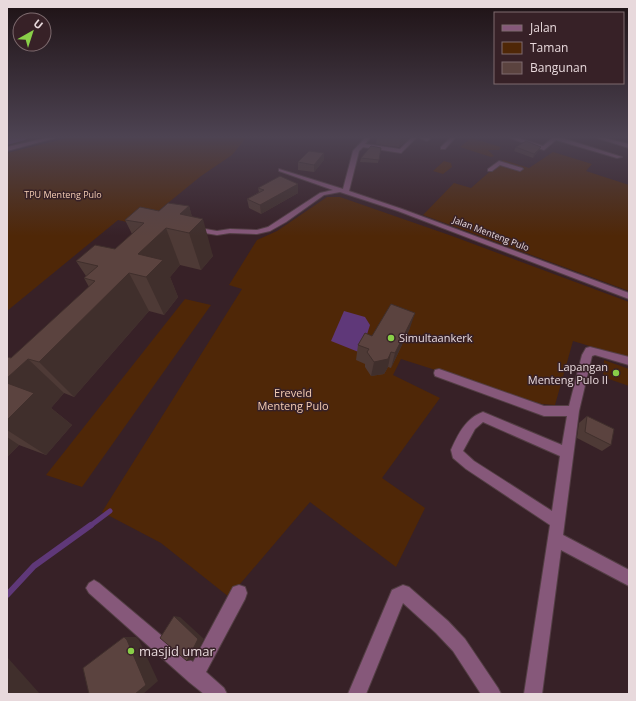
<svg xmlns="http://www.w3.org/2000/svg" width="636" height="701" font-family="'Open Sans',sans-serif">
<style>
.green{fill:#4f2707}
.water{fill:#5f3879}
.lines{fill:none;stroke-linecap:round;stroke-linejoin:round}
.stream-far1{stroke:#5f3879;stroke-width:5}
.stream{stroke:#5f3879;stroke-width:6}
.river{fill:#5f3879;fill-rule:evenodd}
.minor-casing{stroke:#533e44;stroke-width:2}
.minor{fill:#86587a;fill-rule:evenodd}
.wall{fill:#4e3a36}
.shaded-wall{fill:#402f2c}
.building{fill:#5b433f;stroke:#402f2c}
.poi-dot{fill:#89cf48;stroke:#372127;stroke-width:1.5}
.labels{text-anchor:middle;stroke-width:3;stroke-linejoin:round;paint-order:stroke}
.far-park-label{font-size:9px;fill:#f4ccb3;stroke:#372127}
.far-street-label{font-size:9px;fill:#e8d9dc;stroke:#372127}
.poi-label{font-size:11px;fill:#e8d9dc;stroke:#372127;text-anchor:start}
.park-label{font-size:11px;fill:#f4ccb3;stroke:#372127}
.near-poi-label{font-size:13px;fill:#e8d9dc;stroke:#372127;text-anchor:start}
</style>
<rect width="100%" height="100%" fill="#372127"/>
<g class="green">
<path d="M67,138H246L232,155L201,176L141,225L118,220L7,311V153Z"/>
<path d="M471,138L501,147L499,150H488L494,156L491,157L460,147Z"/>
<path d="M553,152L592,164L586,171L629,185V291L423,215L454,183L471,188L503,160L529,168Z"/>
<path d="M444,161L451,163L452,167L443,174L433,171Z"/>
<path d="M327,197H340L452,236L629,302V358L573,341L555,405L542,404L401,359L393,375L440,398L382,478L425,508L396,567L310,502L229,597L161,543L102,512L242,289L229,285L257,240L277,231Z"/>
<path d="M185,299L211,305L82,487L46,475Z"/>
<path d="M604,360L629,369V386L603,377Z"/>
</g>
<path class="water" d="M344,311L365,317L370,325L361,353L331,341Z"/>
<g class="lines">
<path class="stream-far1" d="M90,526L110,511"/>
<path class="stream" d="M7,595L34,566L91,525"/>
<path class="river" d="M7,138H27L25,140L7,145Z"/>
<g class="minor-casing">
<g id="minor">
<path d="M46,138H55L7,151V147Z"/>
<path d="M365,138H370L365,144L400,149L411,138H416L401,153L363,147L359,151L349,191L402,209L629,293V299L398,211L340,192L324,195L286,222L270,231L257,234L230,233L217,235L193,231L189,229L193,227L217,231L230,229L257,230L268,227L320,193L333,190L279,171V169L343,189L353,151Z"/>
<path d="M420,138H429L430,139L427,141Z"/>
<path d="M450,138H455L445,149H441V147Z"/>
<path d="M510,138H518L543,146L552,138H562L622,157L617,158L556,140L544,150Z"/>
<path d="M597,138H605L629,144V148Z"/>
<path d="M499,161L522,168L523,169L520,171L500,165L492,171H488V169Z"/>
<path d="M590,347L629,357V365L595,355L592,356L579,411L563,535L629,570V586L561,550L542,694H524L550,525L466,469L453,458L451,450C458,434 466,418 483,412L562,445L567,416H544L435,376L434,373L435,370L439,369L544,406H569L582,355L586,348ZM483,422L560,456L552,511L474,461L463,451L475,429Z"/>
<path d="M94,580L99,583L193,662L233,587L239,585L245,587L247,593L245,599L206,672L224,688L227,694H204L189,682L89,593L86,588L89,583Z"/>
<path d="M403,585L409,587L448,621L465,639L498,688L501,694H481L453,651L436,633L403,603L366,694H348L392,590Z"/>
</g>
</g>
<use href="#minor" class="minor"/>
</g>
<g class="wall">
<path d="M377,138H409L399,147L376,144Z"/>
<path d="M516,147H541L539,150L533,158L514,151Z"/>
<path d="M381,148L378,163L360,162L361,158Z"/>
<path d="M324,160L314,172L298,170V162Z"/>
<path d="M298,184V193L261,214L249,208L247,199L259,192L258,188Z"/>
<path d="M189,206L192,217L213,256L201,270L180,265L170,277L178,297L164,315L149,311L74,397L64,393L51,408L72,425L46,455L19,445L7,457V357L11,358L89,287L84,278L86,276L76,261L115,249L132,234L125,220L159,211Z"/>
<path d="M410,328L391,368L388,367L384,374L371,376L365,367V364L356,360L358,345L372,336Z"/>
<path d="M587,416L611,445L602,451L577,438L579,423Z"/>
</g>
<g class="shaded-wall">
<path d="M401,138H409L399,147Z"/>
<path d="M541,147L539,150L533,158L534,154Z"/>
<path d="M324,153V160L314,172V165Z"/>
<path d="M298,184V193L261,214L260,205Z"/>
<path d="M189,206L195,227L203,219L213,256L201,270L189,233L180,214Z"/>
<path d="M166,228L180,265L170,277L178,297L164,315L146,277L138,254Z"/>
<path d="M129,273L149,311L74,397L39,362Z"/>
<path d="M415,313L410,328L391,368L395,353Z"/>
<path d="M391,352L388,367L384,374L371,376L374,362Z"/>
<path d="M28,359L64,393L51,408L72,425L46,455L7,430V378Z"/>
<path d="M7,437L19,445L7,457Z"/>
<path d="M174,616L180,617L204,639L193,660L187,661Z"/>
<path d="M124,637H136L139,640L158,681L143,694H135Z"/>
<path d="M7,657L40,694H7Z"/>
</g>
<g class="building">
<path d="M526,141L541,147L534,154L516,147Z"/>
<path d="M371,146L381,148L379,160L361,158Z"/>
<path d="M309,151L324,153L314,165L298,162Z"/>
<path d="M280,176L298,184L260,205L247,199L264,190L258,188Z"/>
<path d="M168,203L189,206L180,214L203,219L189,233L166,228L138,254L163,260L146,277L129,273L39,362L28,359L7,378V357L11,358L95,281L84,278L98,266L76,261L95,245L115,249L144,223L125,220L140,207L159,211Z"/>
<path d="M391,304L415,313L395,353L391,352L388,359L374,362L367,352L369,349L358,345L365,333L372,336Z"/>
<path d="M7,383L34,393L7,420Z"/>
<path d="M587,416L614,429L611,445L585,432Z"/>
<path d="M174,616L198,639L187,661L160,638Z"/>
<path d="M124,637L127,640L146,685L135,694H89L83,668Z"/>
</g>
<linearGradient id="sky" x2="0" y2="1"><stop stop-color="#1e1215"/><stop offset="0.58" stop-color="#4d4352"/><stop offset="1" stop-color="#4d4352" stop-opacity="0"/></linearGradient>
<rect width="636" height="236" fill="url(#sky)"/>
<g class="poi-dot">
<circle cx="391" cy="338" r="4"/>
<circle cx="616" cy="373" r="4"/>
<circle cx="131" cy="651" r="4"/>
</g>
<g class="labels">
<g class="far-park-label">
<text x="63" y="198">TPU Menteng Pulo</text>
</g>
<g class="far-street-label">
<text transform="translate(491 234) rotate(21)" y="3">Jalan Menteng Pulo</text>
</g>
<g class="poi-label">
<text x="399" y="342">Simultaankerk</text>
<text x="608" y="371" text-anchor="end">Lapangan<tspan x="608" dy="13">Menteng Pulo II</tspan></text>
</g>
<g class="park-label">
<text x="293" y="397">Ereveld<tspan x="293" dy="13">Menteng Pulo</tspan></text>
</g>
<g class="near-poi-label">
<text x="139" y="656">masjid umar</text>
</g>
</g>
<rect width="636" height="701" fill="none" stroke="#e8d9dc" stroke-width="16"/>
<rect x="494" y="12" width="130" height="72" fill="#372127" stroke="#7e6b6f"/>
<rect x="502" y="25" width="20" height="6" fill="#86587a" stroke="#7e6b6f"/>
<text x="530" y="32" font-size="12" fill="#e8d9dc">Jalan</text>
<rect x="502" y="42" width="20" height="12" fill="#4f2707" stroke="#7e6b6f"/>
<text x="530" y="52" font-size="12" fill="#e8d9dc">Taman</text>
<rect x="502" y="62" width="20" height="12" fill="#5b433f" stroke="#7e6b6f"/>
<text x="530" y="72" font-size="12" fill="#e8d9dc">Bangunan</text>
<g transform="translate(32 32) rotate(39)"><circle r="19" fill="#372127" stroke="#7e6b6f"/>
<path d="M0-3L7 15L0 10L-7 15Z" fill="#89cf48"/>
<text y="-6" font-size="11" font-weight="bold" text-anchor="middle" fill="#e8d9dc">U</text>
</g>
</svg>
